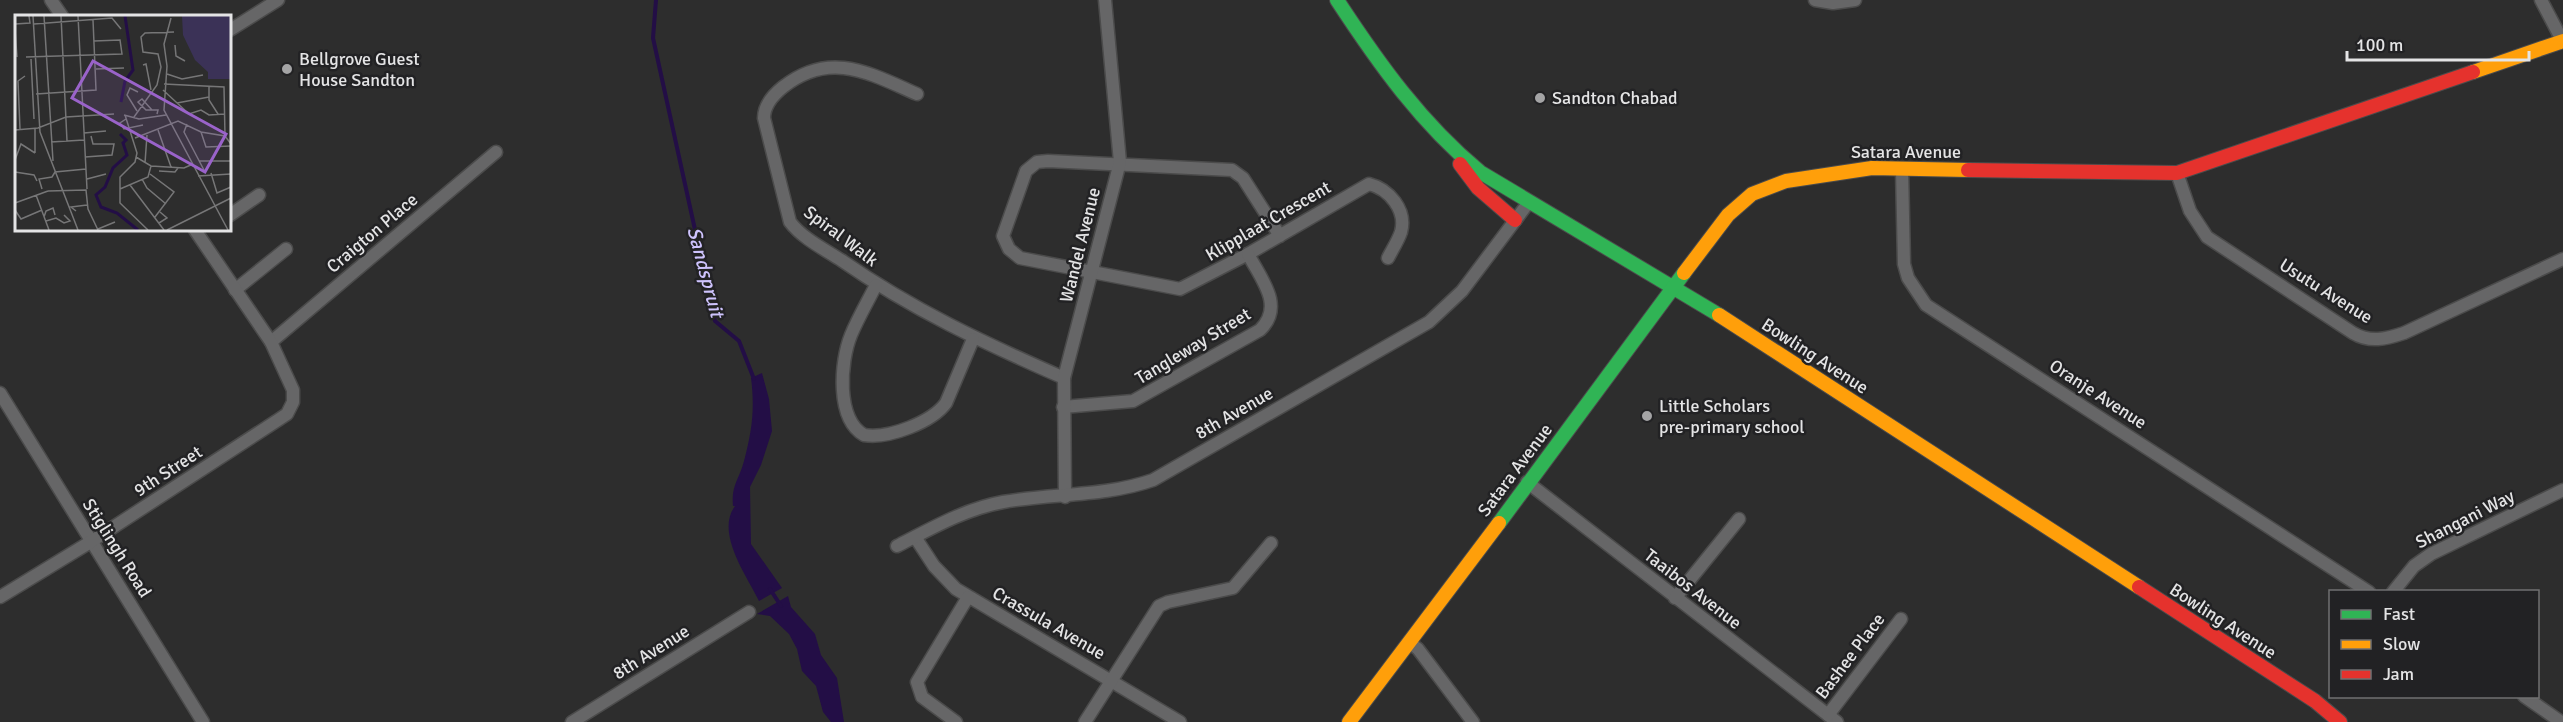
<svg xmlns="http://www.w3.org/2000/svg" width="2563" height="722" font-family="Signika,sans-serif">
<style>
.water{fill:#230e46}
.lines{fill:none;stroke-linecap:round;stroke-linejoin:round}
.stream{stroke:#230e46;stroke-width:4}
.street-casing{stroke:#4b4b4b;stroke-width:15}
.fast-casing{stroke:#4b4b4b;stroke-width:16}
.slow-casing{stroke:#4b4b4b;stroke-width:16}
.jam-casing{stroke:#4b4b4b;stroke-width:16}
.street{stroke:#666667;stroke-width:12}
.fast{stroke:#30b455;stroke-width:14}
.slow{stroke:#ff9f0a;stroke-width:14}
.jam{stroke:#e5322d;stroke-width:14}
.poi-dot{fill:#a4a4a5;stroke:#222224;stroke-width:2}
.labels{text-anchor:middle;stroke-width:5;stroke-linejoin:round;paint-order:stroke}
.poi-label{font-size:18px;fill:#e4e4e5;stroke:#222224;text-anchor:start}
.street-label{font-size:18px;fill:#e4e4e5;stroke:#222224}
.water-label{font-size:20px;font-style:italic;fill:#cec3fd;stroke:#222224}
.inset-river{fill:none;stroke:#230e46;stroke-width:3}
.inset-road{fill:none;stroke:#767677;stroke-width:1.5}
.view{fill:#9a63ca;fill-opacity:0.15;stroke:#9a63ca;stroke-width:3}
.inset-edge{fill:none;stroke:#e4e4e5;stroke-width:3}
</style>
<rect width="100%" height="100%" fill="#2d2d2d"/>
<g class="water">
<path d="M762,373L769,399L772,431L761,465L750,487L751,544L782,588L759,601C747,576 715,533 735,506H733C731,485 739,480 744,461C752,431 755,409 751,378Z"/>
<path d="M788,596L791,607L815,634L821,655L837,678L844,722H831L823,712L816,686L802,671L797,649L789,634L770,616L757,614Z"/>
</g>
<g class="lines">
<g class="stream">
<path d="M656,0L653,38L715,321L739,341L754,379"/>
<path d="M770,589L781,606"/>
</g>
<g class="street-casing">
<g id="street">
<path d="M51,0L62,16"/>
<path d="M1815,0L1833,3L1855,0"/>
<path d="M2541,0L2562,40"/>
<path d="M230,30L278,0"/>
<path d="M917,94C869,73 830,50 783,87C773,95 764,105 764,118L790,222C802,238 824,249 841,260C913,310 984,343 1064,378"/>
<path d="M1902,169L1904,264L1908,278L1926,305L2369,592"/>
<path d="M2177,173L2190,211L2207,237L2353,333C2370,343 2386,339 2404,333L2563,259"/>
<path d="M230,215L259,195"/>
<path d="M1280,236L1243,178L1232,170L1048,161L1037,162L1026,171L1003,236L1009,249L1020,258L1180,289L1248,254L1369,184C1389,189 1407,210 1401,232C1398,241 1392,250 1388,258"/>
<path d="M876,285C868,301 858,318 851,335C840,362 836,419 864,435C889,439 932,422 946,403L973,339"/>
<path d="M235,290L286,249"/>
<path d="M271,342L496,152"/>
<path d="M0,393L203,722"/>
<path d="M1063,407L1133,401L1260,330C1285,306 1261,279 1248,254"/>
<path d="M1527,482L1837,722"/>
<path d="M1065,497L1064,378L1120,162L1105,0"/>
<path d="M915,537L934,566L956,589L1180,722"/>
<path d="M897,546C932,528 965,509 1003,502C1054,493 1104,497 1153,480L1429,322L1462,291L1529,202"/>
<path d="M2393,592L2414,566L2431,554L2563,490"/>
<path d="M0,597L92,541L278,420L287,414L293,402V390L271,342L195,230"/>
<path d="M1675,598L1739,519"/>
<path d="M1409,642L1418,649L1473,722"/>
<path d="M2524,696L2561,722"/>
<path d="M1828,715L1901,619"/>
<path d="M572,722L749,612"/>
<path d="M956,722L922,697L917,682L968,597"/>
<path d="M1085,722L1159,606L1168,602L1233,588L1271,543"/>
</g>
</g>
<g class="fast-casing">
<g id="fast">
<path d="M1337,0C1379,64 1421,123 1480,172L1719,315"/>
<path d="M1499,523L1684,273"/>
</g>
</g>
<g class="slow-casing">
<g id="slow">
<path d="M2473,72L2563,41"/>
<path d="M1684,273L1728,215L1752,194L1786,181L1872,168L1968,170"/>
<path d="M1719,315L2139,587"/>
<path d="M1349,722L1499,523"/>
</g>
</g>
<g class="jam-casing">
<g id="jam">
<path d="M1460,164L1478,188L1515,220"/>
<path d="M1968,170L2177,173L2473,72"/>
<path d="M2139,587L2315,701L2340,722"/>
</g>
</g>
<use href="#street" class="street"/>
<use href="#fast" class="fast"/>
<use href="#slow" class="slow"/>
<use href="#jam" class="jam"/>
</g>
<g class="poi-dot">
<circle cx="287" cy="69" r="6"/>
<circle cx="1540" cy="98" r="6"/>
<circle cx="1647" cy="416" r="6"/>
</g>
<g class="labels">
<g class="poi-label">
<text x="299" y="65">Bellgrove Guest<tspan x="299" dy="21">House Sandton</tspan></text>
<text x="1552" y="104">Sandton Chabad</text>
<text x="1659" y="412">Little Scholars<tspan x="1659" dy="21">pre-primary school</tspan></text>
</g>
<g class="street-label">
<text x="1906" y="158">Satara Avenue</text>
<text transform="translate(1268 221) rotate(-30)" y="6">Klipplaat Crescent</text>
<text transform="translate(372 233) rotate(-40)" y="6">Craigton Place</text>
<text transform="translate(841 236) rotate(37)" y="6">Spiral Walk</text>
<text transform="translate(1080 245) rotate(-76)" y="6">Wandel Avenue</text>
<text transform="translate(2326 291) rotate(32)" y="6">Usutu Avenue</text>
<text transform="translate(1193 346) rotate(-31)" y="6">Tangleway Street</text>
<text transform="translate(1815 356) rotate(33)" y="6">Bowling Avenue</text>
<text transform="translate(2098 394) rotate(33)" y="6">Oranje Avenue</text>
<text transform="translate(1234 413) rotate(-30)" y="6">8th Avenue</text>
<text transform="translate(1515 470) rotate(-53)" y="6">Satara Avenue</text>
<text transform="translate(168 471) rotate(-33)" y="6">9th Street</text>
<text transform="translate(2465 519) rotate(-27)" y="6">Shangani Way</text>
<text transform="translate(117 548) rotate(58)" y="6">Stiglingh Road</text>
<text transform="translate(1693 589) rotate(38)" y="6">Taaibos Avenue</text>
<text transform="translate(2223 621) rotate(33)" y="6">Bowling Avenue</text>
<text transform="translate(1049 623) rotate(30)" y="6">Crassula Avenue</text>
<text transform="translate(651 652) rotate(-32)" y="6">8th Avenue</text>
<text transform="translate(1850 656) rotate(-53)" y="6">Bashee Place</text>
</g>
<g class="water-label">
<text transform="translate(706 272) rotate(75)" y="7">Sandspruit</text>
</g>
</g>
<g transform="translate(15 15)">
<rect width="216" height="216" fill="#2d2d2d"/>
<path d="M167,1H216V64H193V57L180,45L168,20Z" fill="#3b3257"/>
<path class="inset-river" d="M106,87L110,66L118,55L110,1M105,119L111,125L108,128L112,140L98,153L90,172L81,180L86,192L102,198L123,215"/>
<path class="inset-road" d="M18,1L25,117L63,215M29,1L38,146M46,1L52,126M63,1L72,174M156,3L149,29L152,51L149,95L213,215M0,9L15,8L14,1M19,9L97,3L106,14M0,15L2,42M160,30L161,41L170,46M11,42L107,39L105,25L79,26M16,44L19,104M128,50L131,49L136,75M81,54L109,53M152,59L167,64L188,60M149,69L209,72L210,121M194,71V85L203,99M148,75L174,99L186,95L194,100L210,99M21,79L81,75L78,5M162,88L194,82M137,95L127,84L123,87L131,95H143L142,99M122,96L112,80L115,73L123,77M109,100L124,104L151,100M110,100L122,138L120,147L105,162V188L133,215M119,102L142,70L146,52L143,39L128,37L126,22L130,18L159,17M111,104L105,108L109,114L128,110M172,109L169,117L190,157M5,114L3,66L10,61M20,114V138M0,115L23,113L51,102L99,99M143,115L156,152M186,117L191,132L216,131M69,118L91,116M120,123L163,106L186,117L210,121L216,129M36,127L69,125M70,142L97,140L99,129H78L76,121M121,142L136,151L169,153L178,149M0,145L6,129L20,138M184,146H216M130,148L132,120M144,156L160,157L163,153M0,157L19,160L22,166M196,158L202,178L216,172M135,159L159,177L140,202M183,161L216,159M72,164L91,159M127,164L132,173L151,189M115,170L149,215M27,174L24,164L37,162L40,157L71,154M105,174L133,162L136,151M33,176L71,175L73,194L83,215M21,180L34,215M0,188L33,176M0,195L6,204L27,195M61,196L56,192L72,190M29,202L31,196L38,193L40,200M31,206L41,203L49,208L55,206L49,200M144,208L152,203L145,197M83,214L100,207M152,215L216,183"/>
<path class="view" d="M78,46L211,119L190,157L57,83Z"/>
<rect width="216" height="216" class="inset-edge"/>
</g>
<rect x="2329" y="590" width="210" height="108" fill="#222224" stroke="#707071" stroke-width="1.5"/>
<rect x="2341" y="610" width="30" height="9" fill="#30b455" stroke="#707071" stroke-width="1.5"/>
<text x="2383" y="620" font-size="18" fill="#e4e4e5">Fast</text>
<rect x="2341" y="640" width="30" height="9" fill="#ff9f0a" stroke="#707071" stroke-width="1.5"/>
<text x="2383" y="650" font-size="18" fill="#e4e4e5">Slow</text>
<rect x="2341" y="670" width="30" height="9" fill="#e5322d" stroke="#707071" stroke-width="1.5"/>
<text x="2383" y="680" font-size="18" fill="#e4e4e5">Jam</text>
<path d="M2347 51v9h182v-9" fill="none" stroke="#e4e4e5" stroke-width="3"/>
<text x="2356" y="51" font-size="18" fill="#e4e4e5" stroke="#222224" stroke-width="4.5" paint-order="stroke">100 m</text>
</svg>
